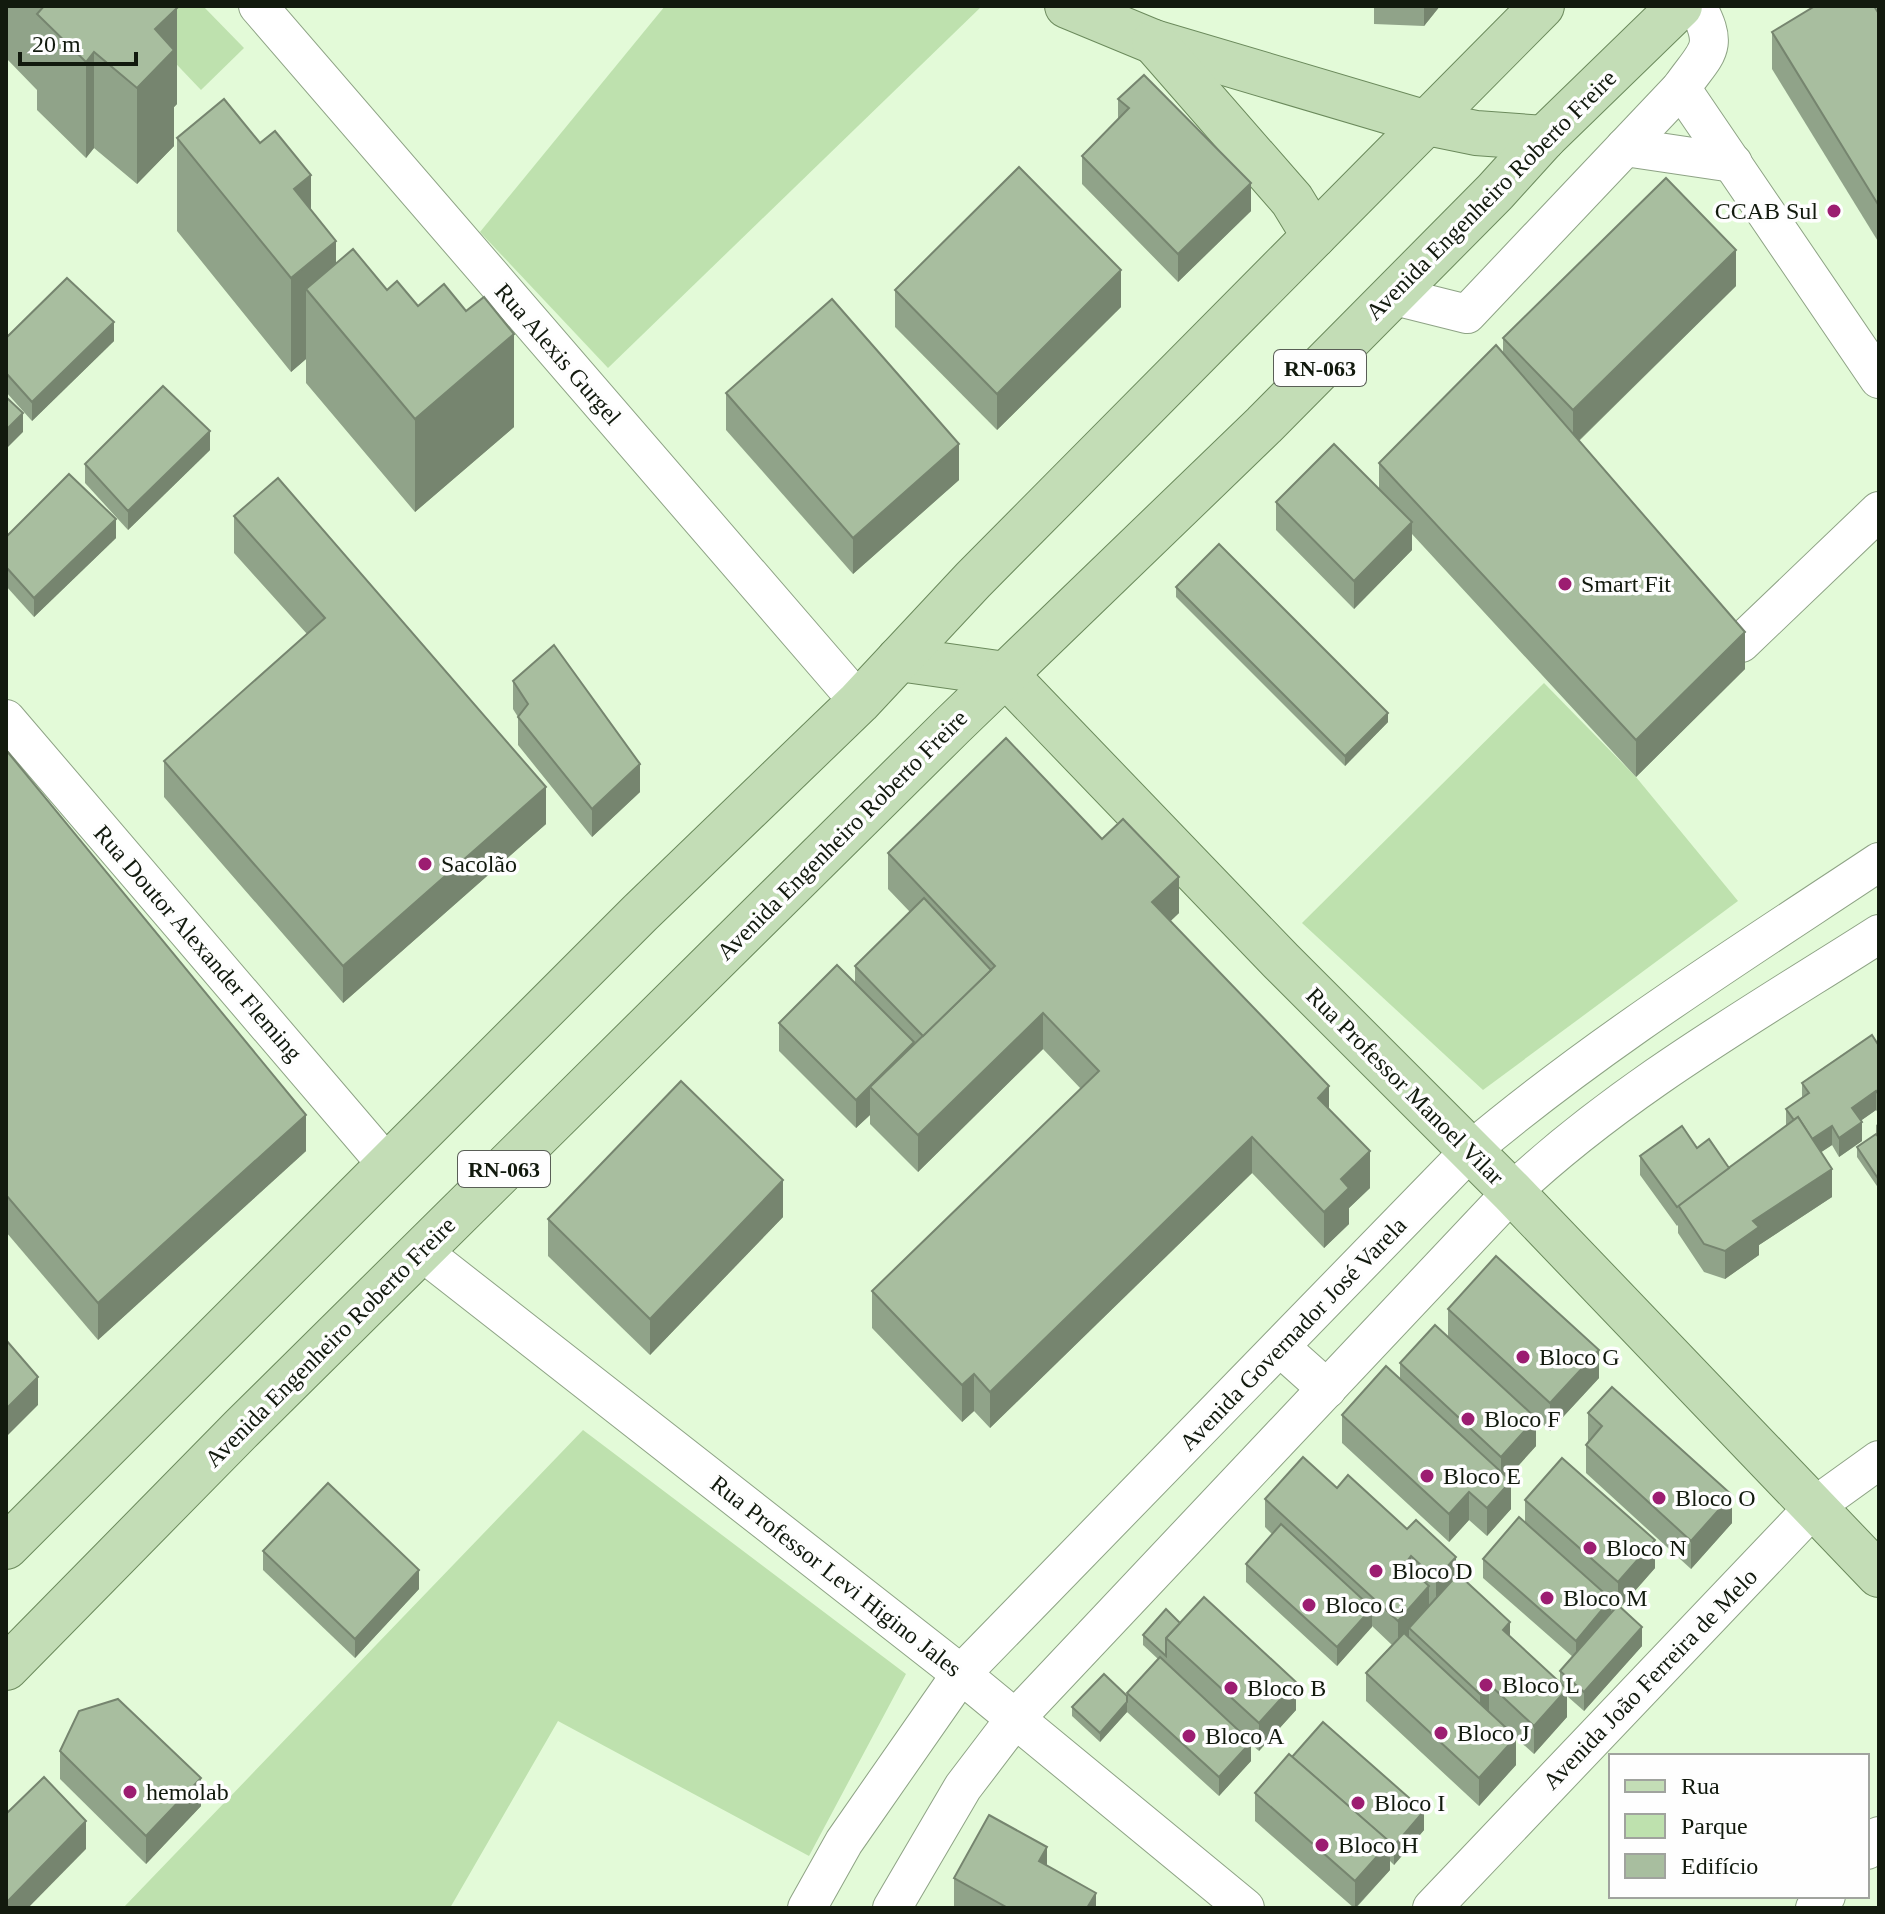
<svg xmlns="http://www.w3.org/2000/svg" width="1885" height="1914" font-family="'Times New Roman',serif">
<style>
.green{fill:#bee1ae}
.lines{fill:none;stroke-linecap:round;stroke-linejoin:round}
.minor-casing{stroke:#8ea385;stroke-width:40}
.major-casing{stroke:#6b8a5c;stroke-width:46}
.minor{stroke:#fff;stroke-width:38}
.major{stroke:#c3ddb6;stroke-width:44}
.wall{fill:#90a389}
.shaded-wall{fill:#76856f}
.building{fill:#a8be9f;stroke:#76856f;stroke-width:2}
.poi-dot{fill:#9c1d71;stroke:#fefefe;stroke-width:3}
.labels{text-anchor:middle;stroke-width:7;stroke-linejoin:round;paint-order:stroke}
.shield{fill:#fefefe;stroke:#595e56;stroke-width:2}
.shield-label{font-size:22px;font-weight:bold;fill:#121a0e}
.street-label{font-size:24px;fill:#121a0e;stroke:#fefefe}
.poi-label{font-size:24px;fill:#121a0e;stroke:#fefefe;text-anchor:start}
</style>
<rect width="100%" height="100%" fill="#e3fad8"/>
<g class="green">
<path d="M121,6H203L244,48L201,90Z"/>
<path d="M665,6H982L608,368L480,232Z"/>
<path d="M1544,683L1636,777L1738,901L1483,1090L1302,923Z"/>
<path d="M583,1430L906,1674L809,1856L558,1721L450,1908H123Z"/>
</g>
<g class="lines">
<g class="minor-casing">
<g id="minor">
<path d="M258,6L859,702"/>
<path d="M1681,88L1879,379"/>
<path d="M1625,147L1733,163"/>
<path d="M1391,295L1467,314L1681,88C1707,51 1720,49 1697,6"/>
<path d="M1741,643L1879,511"/>
<path d="M6,719L389,1167"/>
<path d="M421,1251L961,1674L1245,1908"/>
<path d="M1280,1347L1327,1389"/>
<path d="M1867,1850L1879,1836"/>
<path d="M807,1908L844,1842L961,1674L1469,1152C1597,1044 1739,955 1879,862"/>
<path d="M892,1908L963,1787L1014,1720L1512,1192C1622,1089 1752,1015 1879,934"/>
<path d="M1432,1908L1815,1506L1879,1460"/>
<path d="M1815,1908L1826,1896"/>
</g>
</g>
<g class="major-casing">
<g id="major">
<path d="M1067,6L1154,42L1427,123L1476,133L1544,138"/>
<path d="M1154,42L1292,200L1314,236"/>
<path d="M899,659L1005,674L1281,961L1512,1192L1879,1575"/>
<path d="M6,1547L640,913L859,702L973,580L1542,6"/>
<path d="M6,1668L242,1428L952,726L1264,425L1495,192L1544,138L1680,6"/>
</g>
</g>
<use href="#minor" class="minor"/>
<use href="#major" class="major"/>
</g>
<g class="wall">
<path d="M6,6H175L177,104L174,107V146L137,184L94,148L86,158L37,110V90L6,58Z"/>
<path d="M1374,6H1440L1424,26L1374,24Z"/>
<path d="M1879,14V243L1772,69V32Z"/>
<path d="M1118,99L1251,211L1178,282L1082,184V156L1118,120Z"/>
<path d="M177,138L311,210L336,264L387,290L514,427L415,512L306,383V359L291,372L177,231Z"/>
<path d="M1736,286L1579,441L1745,669L1636,777L1412,534V550L1354,609L1276,530V502L1379,490V463L1503,353V338Z"/>
<path d="M895,290L1121,307L997,430L895,327Z"/>
<path d="M6,338L114,341L32,421L6,392Z"/>
<path d="M726,393L959,480L853,574L726,430Z"/>
<path d="M210,450L128,530L85,483V464Z"/>
<path d="M234,516L546,824L343,1003L164,797V761L307,634L234,553Z"/>
<path d="M6,537L116,538L34,617L6,586Z"/>
<path d="M1176,587L1388,722L1345,766L1176,597Z"/>
<path d="M513,681L640,792L592,837L518,745V717L513,709Z"/>
<path d="M6,750L306,1151L98,1340L6,1232Z"/>
<path d="M1102,839L1179,913L1170,921L1329,1110L1370,1188L1349,1208V1224L1324,1248L1252,1173L990,1428L974,1411L962,1422L872,1328V1291L1081,1089L1043,1049L918,1172L870,1124V1115L856,1128L779,1051V1023L855,983V966L910,912L888,889V853Z"/>
<path d="M1879,1046V1114L1876,1110L1860,1121L1862,1141L1839,1157L1832,1145L1821,1152L1832,1197L1759,1245V1255L1725,1279L1704,1272L1678,1233V1225L1677,1226L1640,1175V1156L1697,1148L1729,1168L1786,1126V1109L1802,1098V1083Z"/>
<path d="M1879,1123V1189L1857,1157V1147L1876,1134V1125Z"/>
<path d="M783,1217L650,1355L548,1256V1219Z"/>
<path d="M1448,1309L1599,1378L1550,1431L1448,1337Z"/>
<path d="M1400,1363L1536,1446L1508,1477L1511,1509L1487,1536L1469,1520L1449,1542L1342,1443V1415L1400,1378Z"/>
<path d="M1588,1413L1732,1523L1691,1569L1586,1473V1445L1588,1441Z"/>
<path d="M1337,1488L1456,1577L1510,1636L1560,1683V1671L1573,1657L1483,1578V1559L1525,1522V1500L1655,1568L1620,1608L1642,1646L1584,1711L1567,1696V1717L1534,1754L1516,1738V1765L1479,1806L1366,1701V1673L1392,1645L1372,1626L1337,1666L1246,1582V1564L1272,1534L1265,1527V1499Z"/>
<path d="M263,1551L419,1589L355,1658L263,1570Z"/>
<path d="M1180,1623L1296,1710L1259,1751L1251,1744V1761L1219,1796L1127,1712L1100,1742L1072,1716V1707L1127,1696V1693L1158,1659L1143,1645V1635Z"/>
<path d="M60,1751L201,1806L146,1864L60,1779Z"/>
<path d="M1292,1757L1424,1830L1394,1865L1390,1861V1870L1356,1908H1354L1255,1821V1793Z"/>
<path d="M1047,1866L1096,1908H958L954,1906V1878Z"/>
</g>
<g class="shaded-wall">
<path d="M1424,6H1440L1424,26Z"/>
<path d="M177,8V104L174,107V146L137,184V88L155,29Z"/>
<path d="M94,52V148L86,158V62Z"/>
<path d="M311,175V262L336,241V325L306,289V359L291,372V278L294,189Z"/>
<path d="M1251,183V211L1178,282V254Z"/>
<path d="M1736,250V286L1573,446V410Z"/>
<path d="M1121,270V307L997,430V394Z"/>
<path d="M114,322V341L32,421V402Z"/>
<path d="M514,334V427L415,512V419Z"/>
<path d="M23,413V432L6,449V430Z"/>
<path d="M210,431V450L128,530V511Z"/>
<path d="M959,444V480L853,574V538Z"/>
<path d="M116,519V538L34,617V598Z"/>
<path d="M1412,522V550L1354,609V581Z"/>
<path d="M1745,632V669L1636,777V740Z"/>
<path d="M1388,713V722L1345,766V756Z"/>
<path d="M640,764V792L592,837V809Z"/>
<path d="M546,787V824L343,1003V966Z"/>
<path d="M1179,877V913L1152,939V902Z"/>
<path d="M1043,1013V1049L918,1172V1135Z"/>
<path d="M914,1042V1070L870,1087V1115L856,1128V1100Z"/>
<path d="M1329,1086V1123L1318,1098Z"/>
<path d="M1876,1091V1110L1852,1127V1108Z"/>
<path d="M306,1115V1151L98,1340V1303Z"/>
<path d="M1862,1122V1141L1839,1157V1138Z"/>
<path d="M1832,1126V1145L1808,1161V1142Z"/>
<path d="M1252,1137V1173L990,1428V1392Z"/>
<path d="M1370,1151V1188L1349,1208V1224L1324,1248V1212L1341,1179Z"/>
<path d="M1832,1169V1197L1759,1245V1255L1725,1279V1251L1753,1221Z"/>
<path d="M783,1180V1217L650,1355V1319Z"/>
<path d="M1599,1350V1378L1550,1431V1403Z"/>
<path d="M974,1374V1411L962,1422V1385Z"/>
<path d="M38,1377V1405L6,1437V1409Z"/>
<path d="M1536,1418V1446L1501,1485V1457Z"/>
<path d="M1511,1481V1509L1487,1536V1508Z"/>
<path d="M1469,1492V1520L1449,1542V1514Z"/>
<path d="M1732,1495V1523L1691,1569V1541Z"/>
<path d="M1655,1540V1568L1618,1610V1582Z"/>
<path d="M1411,1556V1584L1405,1564Z"/>
<path d="M1456,1557V1585L1436,1607V1579Z"/>
<path d="M419,1570V1589L355,1658V1639Z"/>
<path d="M1429,1586V1614L1409,1628V1637L1398,1649V1621Z"/>
<path d="M1611,1599V1618L1576,1660V1641Z"/>
<path d="M1372,1608V1627L1337,1666V1647Z"/>
<path d="M1510,1622V1650L1503,1630Z"/>
<path d="M1642,1627V1646L1584,1711V1692Z"/>
<path d="M1296,1682V1710L1259,1751V1723Z"/>
<path d="M1489,1684V1712L1480,1722V1694Z"/>
<path d="M1567,1689V1717L1534,1754V1726Z"/>
<path d="M1127,1702V1712L1100,1742V1733Z"/>
<path d="M1516,1737V1765L1479,1806V1778Z"/>
<path d="M1251,1742V1761L1219,1796V1777Z"/>
<path d="M201,1778V1806L146,1864V1836Z"/>
<path d="M1424,1811V1830L1394,1865V1846Z"/>
<path d="M86,1821V1849L28,1908H6V1903Z"/>
<path d="M1390,1842V1870L1355,1908V1881Z"/>
<path d="M1047,1847V1875L1039,1861Z"/>
<path d="M1096,1893V1908H1087Z"/>
</g>
<g class="building">
<path d="M44,6H175L177,8L155,29L174,50L137,88L94,52L86,62L37,14Z"/>
<path d="M1815,6H1874L1879,14V206L1772,32Z"/>
<path d="M1144,75L1251,183L1178,254L1082,156L1129,108L1118,99Z"/>
<path d="M224,99L260,143L275,131L311,175L294,189L336,241L291,278L177,138Z"/>
<path d="M1019,167L1121,270L997,394L895,290Z"/>
<path d="M1666,178L1736,250L1573,410L1503,338Z"/>
<path d="M353,249L387,290L397,281L418,306L444,284L466,311L484,297L514,334L415,419L306,289Z"/>
<path d="M67,278L114,322L32,402L6,373V338Z"/>
<path d="M832,299L959,444L853,538L726,393Z"/>
<path d="M1496,345L1745,632L1636,740L1379,463Z"/>
<path d="M163,386L210,431L128,511L85,464Z"/>
<path d="M6,397L23,413L6,430Z"/>
<path d="M1334,444L1412,522L1354,581L1276,502Z"/>
<path d="M69,474L116,519L34,598L6,567V537Z"/>
<path d="M278,478L546,787L343,966L164,761L325,618L234,516Z"/>
<path d="M1219,544L1388,713L1345,756L1176,587Z"/>
<path d="M554,645L640,764L592,809L518,717L528,704L513,681Z"/>
<path d="M1006,738L1102,839L1123,819L1179,877L1152,902L1329,1086L1318,1098L1370,1151L1341,1179L1349,1188L1324,1212L1252,1137L990,1392L974,1374L962,1385L872,1291L1099,1071L1043,1013L918,1135L870,1087L995,966L888,853Z"/>
<path d="M6,750L306,1115L98,1303L6,1195Z"/>
<path d="M924,898L991,970L923,1036L855,966Z"/>
<path d="M837,965L914,1042L856,1100L779,1023Z"/>
<path d="M1872,1035L1879,1046V1095L1876,1091L1852,1108L1862,1122L1839,1138L1832,1126L1812,1139L1798,1117L1794,1120L1786,1109L1809,1093L1802,1083Z"/>
<path d="M681,1081L783,1180L650,1319L548,1219Z"/>
<path d="M1798,1117L1832,1169L1753,1221L1759,1227L1725,1251L1704,1244L1678,1205Z"/>
<path d="M1682,1126L1697,1148L1709,1139L1729,1168L1677,1207L1640,1156Z"/>
<path d="M1876,1134L1879,1138V1180L1857,1147Z"/>
<path d="M1496,1256L1599,1350L1550,1403L1448,1309Z"/>
<path d="M1435,1325L1536,1418L1501,1457L1400,1363Z"/>
<path d="M6,1340L38,1377L6,1409Z"/>
<path d="M1386,1366L1511,1481L1487,1508L1469,1492L1449,1514L1342,1415Z"/>
<path d="M1612,1387L1732,1495L1691,1541L1586,1445L1602,1426L1588,1413Z"/>
<path d="M1303,1457L1337,1488L1348,1475L1407,1529L1416,1520L1456,1557L1436,1579L1411,1556L1405,1564L1429,1586L1398,1621L1265,1499Z"/>
<path d="M1562,1458L1655,1540L1618,1582L1525,1500Z"/>
<path d="M328,1483L419,1570L355,1639L263,1551Z"/>
<path d="M1519,1517L1611,1599L1576,1641L1483,1559Z"/>
<path d="M1281,1524L1372,1608L1337,1647L1246,1564Z"/>
<path d="M1458,1574L1510,1622L1503,1630L1567,1689L1534,1726L1489,1684L1480,1694L1409,1628Z"/>
<path d="M1204,1597L1296,1682L1259,1723L1166,1638Z"/>
<path d="M1618,1605L1642,1627L1584,1692L1560,1671Z"/>
<path d="M1166,1609L1180,1623L1166,1638V1656L1143,1635Z"/>
<path d="M1404,1633L1516,1737L1479,1778L1366,1673Z"/>
<path d="M1160,1657L1251,1742L1219,1777L1127,1693Z"/>
<path d="M1104,1674L1127,1696V1702L1100,1733L1072,1707Z"/>
<path d="M118,1699L201,1778L146,1836L60,1751L79,1711Z"/>
<path d="M1323,1722L1424,1811L1394,1846L1292,1757Z"/>
<path d="M1289,1754L1390,1842L1355,1881L1255,1793Z"/>
<path d="M44,1777L86,1821L6,1903V1814Z"/>
<path d="M989,1815L1047,1847L1039,1861L1096,1893L1087,1908H1008L954,1878Z"/>
</g>
<g class="poi-dot">
<circle cx="1834" cy="211" r="8"/>
<circle cx="1565" cy="584" r="8"/>
<circle cx="425" cy="864" r="8"/>
<circle cx="1523" cy="1357" r="8"/>
<circle cx="1468" cy="1419" r="8"/>
<circle cx="1427" cy="1476" r="8"/>
<circle cx="1659" cy="1498" r="8"/>
<circle cx="1590" cy="1548" r="8"/>
<circle cx="1376" cy="1571" r="8"/>
<circle cx="1547" cy="1598" r="8"/>
<circle cx="1309" cy="1605" r="8"/>
<circle cx="1486" cy="1685" r="8"/>
<circle cx="1231" cy="1688" r="8"/>
<circle cx="1441" cy="1733" r="8"/>
<circle cx="1189" cy="1736" r="8"/>
<circle cx="130" cy="1792" r="8"/>
<circle cx="1358" cy="1803" r="8"/>
<circle cx="1322" cy="1845" r="8"/>
</g>
<g class="labels">
<g class="shield">
<rect x="1274" y="350" width="92" height="36" rx="6"/>
<rect x="458" y="1151" width="92" height="36" rx="6"/>
</g>
<g class="shield-label">
<text x="1320" y="376">RN-063</text>
<text x="504" y="1177">RN-063</text>
</g>
<g class="street-label">
<text transform="translate(1491 195) rotate(-45)" y="8">Avenida Engenheiro Roberto Freire</text>
<text transform="translate(558 354) rotate(49)" y="8">Rua Alexis Gurgel</text>
<text transform="translate(842 835) rotate(-45)" y="8">Avenida Engenheiro Roberto Freire</text>
<text transform="translate(198 943) rotate(49)" y="8">Rua Doutor Alexander Fleming</text>
<text transform="translate(1405 1086) rotate(45)" y="8">Rua Professor Manoel Vilar</text>
<text transform="translate(1293 1334) rotate(-46)" y="8">Avenida Governador José Varela</text>
<text transform="translate(330 1342) rotate(-45)" y="8">Avenida Engenheiro Roberto Freire</text>
<text transform="translate(836 1576) rotate(38)" y="8">Rua Professor Levi Higino Jales</text>
<text transform="translate(1650 1679) rotate(-46)" y="8">Avenida João Ferreira de Melo</text>
</g>
<g class="poi-label">
<text x="1818" y="219" text-anchor="end">CCAB Sul</text>
<text x="1581" y="592">Smart Fit</text>
<text x="441" y="872">Sacolão</text>
<text x="1539" y="1365">Bloco G</text>
<text x="1484" y="1427">Bloco F</text>
<text x="1443" y="1484">Bloco E</text>
<text x="1675" y="1506">Bloco O</text>
<text x="1606" y="1556">Bloco N</text>
<text x="1392" y="1579">Bloco D</text>
<text x="1563" y="1606">Bloco M</text>
<text x="1325" y="1613">Bloco C</text>
<text x="1502" y="1693">Bloco L</text>
<text x="1247" y="1696">Bloco B</text>
<text x="1457" y="1741">Bloco J</text>
<text x="1205" y="1744">Bloco A</text>
<text x="146" y="1800">hemolab</text>
<text x="1374" y="1811">Bloco I</text>
<text x="1338" y="1853">Bloco H</text>
</g>
</g>
<rect width="1885" height="1914" fill="none" stroke="#121a0e" stroke-width="16"/>
<rect x="1609" y="1754" width="260" height="144" fill="#fefefe" stroke="#a0a39e" stroke-width="2"/>
<rect x="1625" y="1780" width="40" height="12" fill="#c3ddb6" stroke="#a0a39e" stroke-width="2"/>
<text x="1681" y="1794" font-size="24" fill="#121a0e">Rua</text>
<rect x="1625" y="1814" width="40" height="24" fill="#bee1ae" stroke="#a0a39e" stroke-width="2"/>
<text x="1681" y="1834" font-size="24" fill="#121a0e">Parque</text>
<rect x="1625" y="1854" width="40" height="24" fill="#a8be9f" stroke="#a0a39e" stroke-width="2"/>
<text x="1681" y="1874" font-size="24" fill="#121a0e">Edifício</text>
<path d="M20 52v12h116v-12" fill="none" stroke="#121a0e" stroke-width="4"/>
<text x="32" y="52" font-size="24" fill="#121a0e" stroke="#fefefe" stroke-width="6" paint-order="stroke">20 m</text>
</svg>
